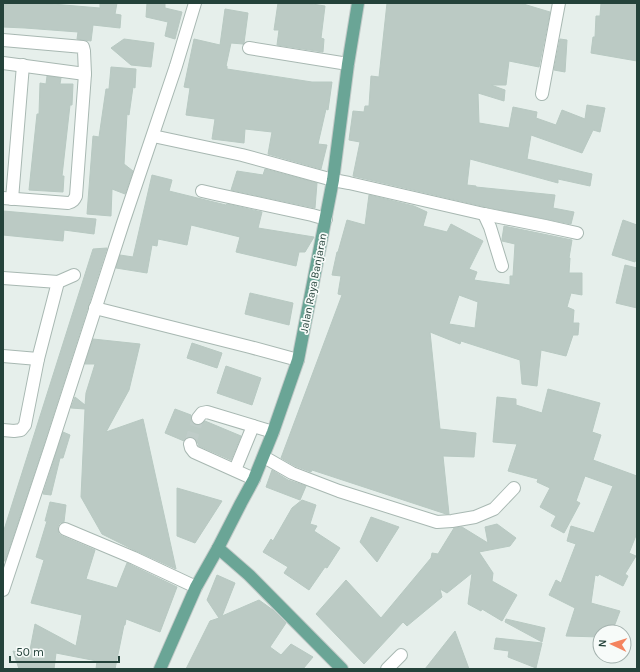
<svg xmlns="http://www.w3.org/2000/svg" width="640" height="672" font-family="Karla,sans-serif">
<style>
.building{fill:#bbcac4;stroke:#b8c9c2;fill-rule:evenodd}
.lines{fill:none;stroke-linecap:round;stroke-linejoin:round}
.minor-tunnel{stroke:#bfccc8;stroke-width:12;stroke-dasharray:12 6;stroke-linecap:butt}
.minor-casing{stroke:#a8b8b2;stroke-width:14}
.major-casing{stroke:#c2cac8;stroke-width:14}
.minor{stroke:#fff;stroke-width:12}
.major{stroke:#6aa596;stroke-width:12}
.labels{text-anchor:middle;stroke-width:3.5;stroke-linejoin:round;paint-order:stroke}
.street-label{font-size:11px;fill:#24423a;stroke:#f7fbf9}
</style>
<rect width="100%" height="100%" fill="#e6efeb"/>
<g class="building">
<path d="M3,3H40L100,8V3H117L115,14L121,15L120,28L93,25L91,41L77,39L78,32L25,28L3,27Z"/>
<path d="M147,3H165V8L182,12L175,39L165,36L168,22L146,17Z"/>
<path d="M278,3H306L325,6L321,38L324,39L323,52L277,45L279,30H274Z"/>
<path d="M387,3H520L550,12L539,67L509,61L506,85H491L505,90L504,101L478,93L479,123L509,128L513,107L537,112L536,118L556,125L562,110L585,119L587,105L605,108L600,132L593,130L582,153L531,135L527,159L592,174L590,186L558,179V183L470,159L467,185L476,186V187L555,195L553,208L574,212L571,224L486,207L353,176L360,142L349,140L353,111L364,112L365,106H369L371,76L379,77Z"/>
<path d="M601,3H637V61L591,53L593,37H595L596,16H600Z"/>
<path d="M225,9L248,13L244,43L243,44L231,43L226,66H227V69L312,82H332L328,110L326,109L318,144L327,145L321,169L268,154L272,132L245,129L244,143L212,139L215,119L186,115L190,88L184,87L194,39L220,45Z"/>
<path d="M124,39L154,43L151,67L131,65L111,48Z"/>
<path d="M560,39L567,40L565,72L554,70Z"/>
<path d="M111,67L136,69L135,88L133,87L129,115L127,114L124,164L133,171L125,194L112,189L111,216L87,214L93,136L99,137L106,89H109Z"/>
<path d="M47,76L61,78L60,84H73L72,105H70L62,176H64L63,192L29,190L37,114H39L40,83L46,84Z"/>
<path d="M265,169L317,183L315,208L231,190L237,171L263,175Z"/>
<path d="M152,175L172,180L169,191L226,205L227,204L262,212L258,228L314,237L305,252H299L296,266L236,252L240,237L191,225L187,245L158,239L157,246L152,245L147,273L116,268L120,255L133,257Z"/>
<path d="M369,195L414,206L427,212L423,226L447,232L451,224L483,241L469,269L477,272L474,280L510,285V276H513L515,244L502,241V239L504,226L572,240L569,258H570L569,273H582V295L571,293L567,307L574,310L573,323H579L578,335H573L566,356L541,350L537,386L522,384L520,360L461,341L460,344L430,332L440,429L476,433L474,457L443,456L449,514H446L312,470L311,472L295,466L281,458L342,295L338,294L341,276L332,275L337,252H338L347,220L365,225ZM459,295L478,302L475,328L449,324Z"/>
<path d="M3,211L96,219L94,234L64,230L63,241L3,235Z"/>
<path d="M623,220L637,225V256L635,262L612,255Z"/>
<path d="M107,248L44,444L5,561H3V533L93,249Z"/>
<path d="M625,265L637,268V308L616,303Z"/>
<path d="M250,293L293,303L289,325L245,314Z"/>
<path d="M93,339L140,344L129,390L106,432L143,419L176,569L132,549L102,534L81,497L85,409L71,408L75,397L85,405L86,393L95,364H85Z"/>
<path d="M192,343L222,353L217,368L187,358Z"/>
<path d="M226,366L261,378L252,405L217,393Z"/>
<path d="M548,389L600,403L592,432L601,435L593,460L637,476V533L629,553L636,556L625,574L628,576L623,586L599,574L598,576L595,575L591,603L620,611L612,632H600V637L566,636L575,608L549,595L556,580L561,583L576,544L567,541L571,526L594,533L613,486L585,476L576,501L580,503L564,533L551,526L556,516L540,507L550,488L537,482L538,479L508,471L517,444L493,442L497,397L516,399V405L542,413Z"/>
<path d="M175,409L191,415V421L194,424L196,425H201L205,421L241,436L231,460L199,446L196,439L192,437H188L184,441L165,433Z"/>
<path d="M63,432L70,435L63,458H60L51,495L43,494Z"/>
<path d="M272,470L288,480L306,486L300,500L266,487Z"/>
<path d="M177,488L222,501L195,543L177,536Z"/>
<path d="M302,500L316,505L310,524L317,526L314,531L340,548L327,568L325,567L309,590L284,573L288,567L263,552L271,539L273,541L292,508Z"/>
<path d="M50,502L66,505L64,522L60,523L58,526V530L59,534L62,536L95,550L86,579L117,588L127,563L177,587L160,632L126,619L125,625H124L115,669H96L97,661L56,653L54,669H19L13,651L29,655L35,624L76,646L82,615L31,603L44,560L36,557L47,521H45Z"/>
<path d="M371,517L399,527L377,562L360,542Z"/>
<path d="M497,524L516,538L510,546L479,552L493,573L492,581L517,595L502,621L482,609L481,611L468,604L472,573L447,593L440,589L442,597L407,626L403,622L364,664L316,614L346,580L381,618L431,558L432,553L438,554L454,528L462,527L488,543L485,527Z"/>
<path d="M217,575L235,583L222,616L259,600L273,610L286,623L270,647L281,655L291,644L313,657L303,669H186L210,621L219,618L207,600Z"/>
<path d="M506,619L545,628L542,642L505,622Z"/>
<path d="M455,631L469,669H425Z"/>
<path d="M496,638L542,643L536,668L508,657L509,651L494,649Z"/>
</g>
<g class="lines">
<path class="minor-tunnel" d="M190,444L198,418"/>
<g class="minor-casing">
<g id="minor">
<path d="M3,40L83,47L84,51L85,74L76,196C74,200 73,202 68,203L3,198"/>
<path d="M249,48L348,64"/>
<path d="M3,63L85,74"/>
<path d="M542,94L559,3"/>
<path d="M153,136L242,155L333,180L349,183L484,214L545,226L577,233"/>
<path d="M202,191L215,194L312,215L326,219"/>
<path d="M12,199L23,65"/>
<path d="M484,214L490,227L502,266"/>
<path d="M3,278L58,282"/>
<path d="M95,308L250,347L298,360"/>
<path d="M3,356L38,359"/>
<path d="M198,418L202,413L207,412L273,432"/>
<path d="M3,430L14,431L21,430L25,425L38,359L58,282L74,275"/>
<path d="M190,444L191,448L194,452L254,479"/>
<path d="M264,457L292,473L339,491L437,522L452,521L475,517L494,509L514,488"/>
<path d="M235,470L253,426"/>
<path d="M65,529L134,558L196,587"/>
<path d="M3,590L51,446L123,223L176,66L195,3"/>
<path d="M387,669L401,655"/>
</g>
</g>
<g class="major-casing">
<g id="major">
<path d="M218,548L249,575L342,669"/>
<path d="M160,669L196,587L218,548L241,503L254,479L273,432L298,360L333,180L348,64L358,3"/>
</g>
</g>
<use href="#minor" class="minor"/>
<use href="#major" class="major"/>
</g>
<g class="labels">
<g class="street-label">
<text transform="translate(313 283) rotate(-79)" y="4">Jalan Raya Banjaran</text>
</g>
</g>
<rect width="640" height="672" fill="none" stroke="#24423a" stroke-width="8"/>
<g transform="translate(612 644) rotate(274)"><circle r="19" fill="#f7fbf9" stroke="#a3b1ad"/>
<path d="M0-3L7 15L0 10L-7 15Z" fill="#f4845f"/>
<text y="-6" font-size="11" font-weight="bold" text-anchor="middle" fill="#24423a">N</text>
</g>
<path d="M10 656v6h109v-6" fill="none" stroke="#24423a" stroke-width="2"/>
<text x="16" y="656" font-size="12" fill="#24423a" stroke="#f7fbf9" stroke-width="3" paint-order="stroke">50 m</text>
</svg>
